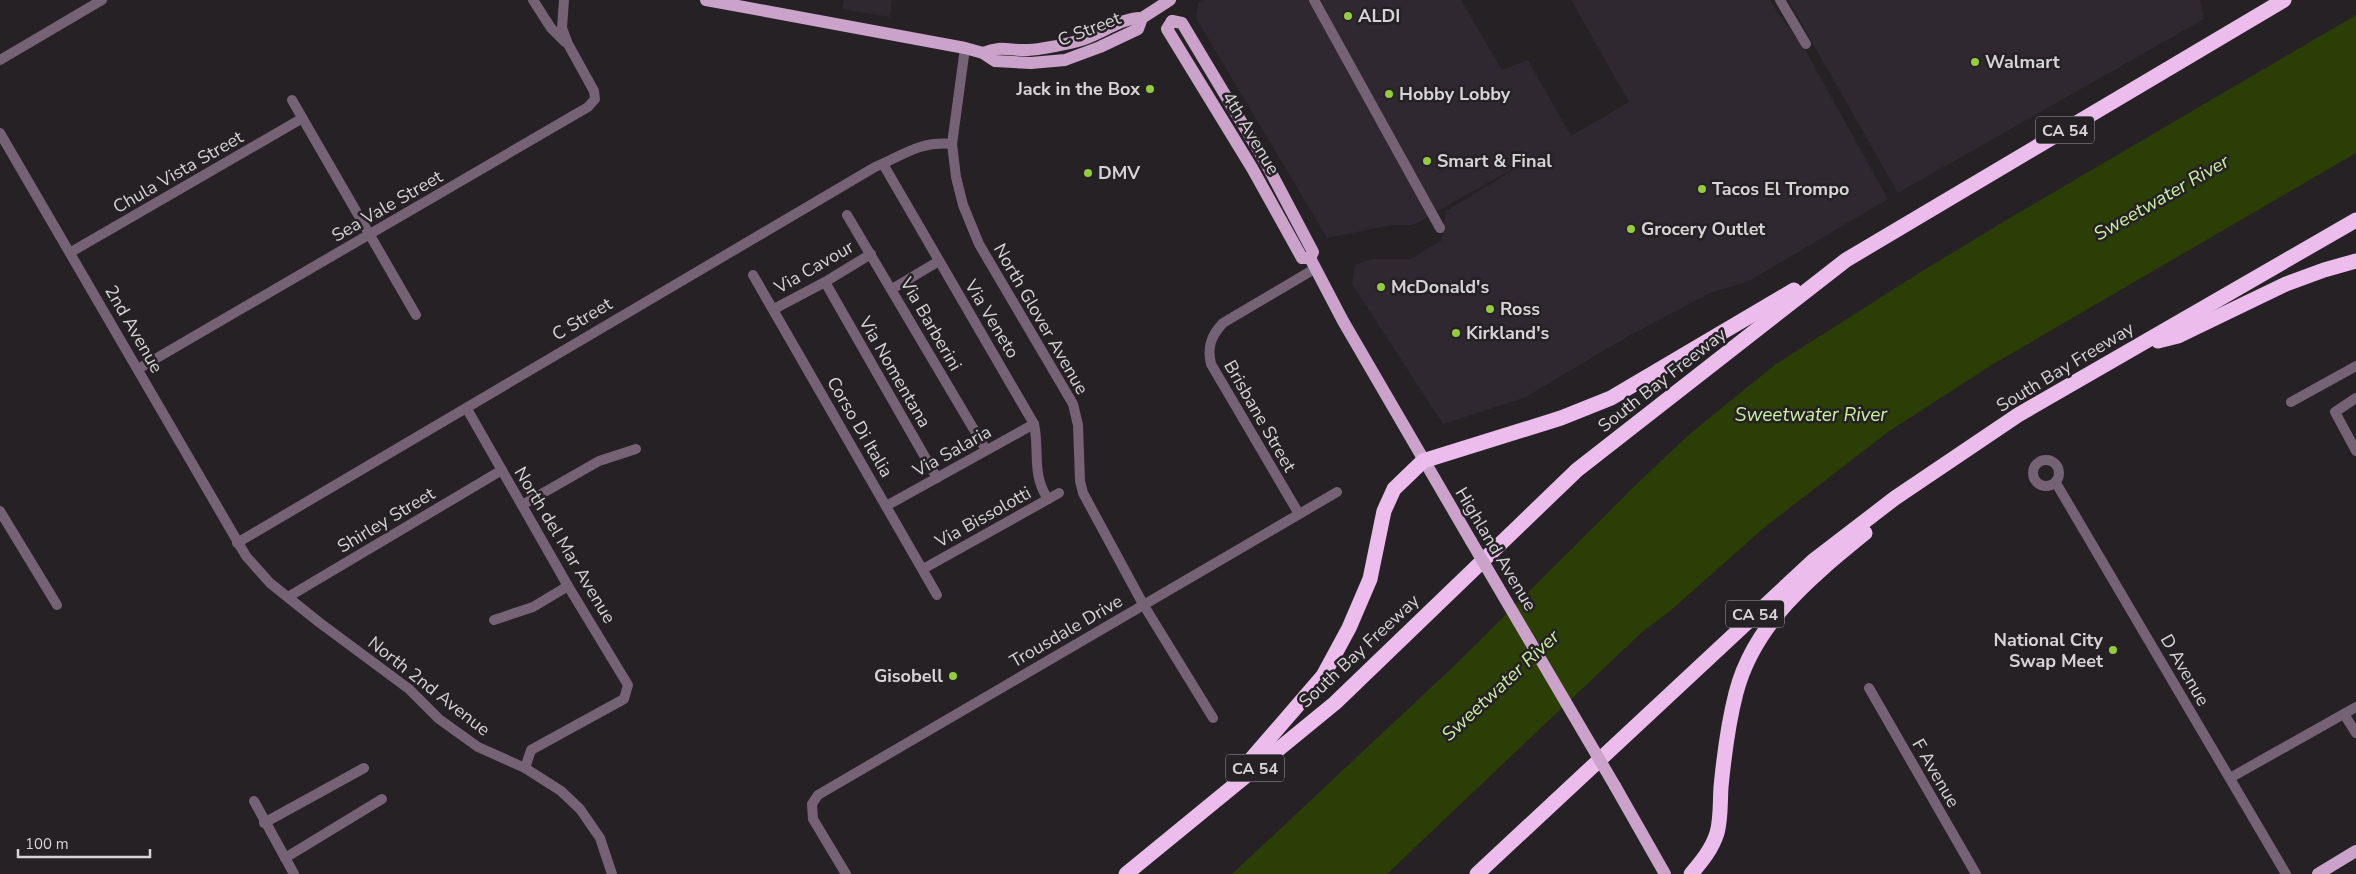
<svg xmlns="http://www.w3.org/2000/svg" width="2356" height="874" font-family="'Nunito Sans',sans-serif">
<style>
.built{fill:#302830}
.water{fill:#2a3e05}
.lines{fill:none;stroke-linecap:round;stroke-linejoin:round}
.minor{stroke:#756275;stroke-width:10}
.major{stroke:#caa2ca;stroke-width:12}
.highway{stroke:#ebbcec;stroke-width:15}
.major-bridge{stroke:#caa2ca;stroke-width:12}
.poi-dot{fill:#94cc3b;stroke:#252125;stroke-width:2}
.labels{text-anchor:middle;stroke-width:5;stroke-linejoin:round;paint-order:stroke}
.shield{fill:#252125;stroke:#a19ea1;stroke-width:1}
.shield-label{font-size:16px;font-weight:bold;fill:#d6d4d6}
.poi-label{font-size:18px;font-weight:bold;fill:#d6d4d6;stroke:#252125;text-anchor:start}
.street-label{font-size:18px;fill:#d6d4d6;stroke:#252125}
.water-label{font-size:19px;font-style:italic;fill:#ccf19f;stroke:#252125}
</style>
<rect width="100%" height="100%" fill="#252125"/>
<g class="built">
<path d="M844,0H892L890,17L842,9Z"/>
<path d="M1203,0H1461L1502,70L1528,60L1571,136L1629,102L1571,0H1770L1780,16L1803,46L1888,199L1749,281L1708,294L1625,338L1524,398L1443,424L1352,284L1355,265L1373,259H1410L1441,241L1446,211L1548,149L1413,225H1392L1327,238L1196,18L1198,2Z"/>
<path d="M1788,0H2200L2204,19L1898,193Z"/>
</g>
<path class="water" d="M2356,15V153L1990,366L1888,432L1765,527L1670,611L1642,632L1387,874H1232L1455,665L1647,474L1692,432L1776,364L1919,273L2008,219Z"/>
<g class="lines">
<g class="minor">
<path d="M533,0L551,28L565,42"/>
<path d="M1314,0L1440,228"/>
<path d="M1780,0L1806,44"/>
<path d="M965,48L952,144L956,177L963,205L979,244L1073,404L1078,425L1080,481L1083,493L1143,604L1213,718"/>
<path d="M0,60L102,0"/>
<path d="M292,100L416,315"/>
<path d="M0,133L246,556L270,583L320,623L409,689L439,719L478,747L525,768L561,791L580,809L600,838L612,874"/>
<path d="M883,164L1034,424C1040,451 1031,474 1048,499"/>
<path d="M847,215L986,450"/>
<path d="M71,252L301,119"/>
<path d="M753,275L937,595"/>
<path d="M825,282L937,478"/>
<path d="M892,289L939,261"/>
<path d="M774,309L825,282L871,254"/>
<path d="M138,369L588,107L595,99L594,91L568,44L562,28L564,0"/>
<path d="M2356,398L2335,412L2356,451"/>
<path d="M2291,402L2356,366"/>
<path d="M467,409L568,586L628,685L624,699L531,750L525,768"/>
<circle cx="2046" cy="473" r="13"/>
<path d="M2056,483L2286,874"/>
<path d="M522,505L599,461L636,449"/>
<path d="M886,506L1034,424"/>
<path d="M0,511L57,605"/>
<path d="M1299,514L1211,364C1207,347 1211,336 1223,323L1316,268"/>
<path d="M237,543L875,167C904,155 919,141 952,144"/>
<path d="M923,569L1059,493"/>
<path d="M288,597L502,470"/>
<path d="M494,620L533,607L568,586"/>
<path d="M1869,688L1976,874"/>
<path d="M2344,714L2356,733"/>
<path d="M2230,778L2356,707"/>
<path d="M254,801L294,874"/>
<path d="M264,823L364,768"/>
<path d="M285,858L382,799"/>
<path d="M846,874L813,819L812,804L818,795L1337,492"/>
</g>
<g class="major">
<path d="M706,0L965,48L983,53L995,61L1031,63L1065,60L1100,47L1138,29L1142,18L1170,0"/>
<path d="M1172,21L1167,29L1252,168L1302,258H1310"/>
<path d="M1172,21L1182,23L1266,163L1313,252L1310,258"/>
<path d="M983,53C1002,45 1009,51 1028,50C1045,49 1062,45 1078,41C1099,36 1121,17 1142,18"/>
<path d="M1310,258L1343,321L1471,541"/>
<path d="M1615,786L1665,874"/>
<path d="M2318,874L2356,851"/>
</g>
<g class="highway">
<path d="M2158,341L2178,336L2286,284L2324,270L2356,261"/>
<path d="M1247,764L1323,676L1349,628L1370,579L1384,511L1394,489L1423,461L1561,418L1611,398L1794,290"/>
<path d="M1126,874L1335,703L1577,470L1846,260L2284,0"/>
<path d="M1477,874L1813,561L1895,498L2018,415L2356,220"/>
<path d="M1691,874C1702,861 1712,849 1717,833C1721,819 1720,802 1721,787C1724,756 1728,724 1736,693C1754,623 1811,577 1865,533"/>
</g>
<path class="major-bridge" d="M1471,541L1615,786"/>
</g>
<g class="poi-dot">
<circle cx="1348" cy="16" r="5"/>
<circle cx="1975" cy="62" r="5"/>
<circle cx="1150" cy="89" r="5"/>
<circle cx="1389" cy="94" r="5"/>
<circle cx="1427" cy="161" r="5"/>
<circle cx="1088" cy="173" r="5"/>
<circle cx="1702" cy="189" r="5"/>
<circle cx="1631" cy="229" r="5"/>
<circle cx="1381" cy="287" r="5"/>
<circle cx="1490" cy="309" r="5"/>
<circle cx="1456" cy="333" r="5"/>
<circle cx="2113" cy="650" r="5"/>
<circle cx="953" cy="676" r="5"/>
</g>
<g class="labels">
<g class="shield">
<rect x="2036" y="116.5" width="58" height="27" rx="4"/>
<rect x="1726" y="600.5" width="58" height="27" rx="4"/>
<rect x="1226" y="754.5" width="58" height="27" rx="4"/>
</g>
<g class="shield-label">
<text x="2065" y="136">CA 54</text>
<text x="1755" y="620">CA 54</text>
<text x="1255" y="774">CA 54</text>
</g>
<g class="poi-label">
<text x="1358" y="22">ALDI</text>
<text x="1985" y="68">Walmart</text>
<text x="1140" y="95" text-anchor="end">Jack in the Box</text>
<text x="1399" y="100">Hobby Lobby</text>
<text x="1437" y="167">Smart &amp; Final</text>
<text x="1098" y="179">DMV</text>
<text x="1712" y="195">Tacos El Trompo</text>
<text x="1641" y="235">Grocery Outlet</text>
<text x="1391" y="293">McDonald's</text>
<text x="1500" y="315">Ross</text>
<text x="1466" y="339">Kirkland's</text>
<text x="2103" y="646" text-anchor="end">National City<tspan x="2103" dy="21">Swap Meet</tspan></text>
<text x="943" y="682" text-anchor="end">Gisobell</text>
</g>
<g class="street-label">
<text transform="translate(1089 29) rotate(-21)" y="6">C Street</text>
<text transform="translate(1251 133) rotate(59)" y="6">4th Avenue</text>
<text transform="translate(178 172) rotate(-30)" y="6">Chula Vista Street</text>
<text transform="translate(387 206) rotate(-30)" y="6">Sea Vale Street</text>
<text transform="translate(814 267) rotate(-30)" y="6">Via Cavour</text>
<text transform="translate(582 319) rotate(-31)" y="6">C Street</text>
<text transform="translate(992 319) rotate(59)" y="6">Via Veneto</text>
<text transform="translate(1041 319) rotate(60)" y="6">North Glover Avenue</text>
<text transform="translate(931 324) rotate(60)" y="6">Via Barberini</text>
<text transform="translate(134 329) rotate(60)" y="6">2nd Avenue</text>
<text transform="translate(2065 367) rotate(-31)" y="6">South Bay Freeway</text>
<text transform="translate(895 372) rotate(60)" y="6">Via Nomentana</text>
<text transform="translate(1662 380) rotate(-38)" y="6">South Bay Freeway</text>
<text transform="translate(1260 416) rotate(60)" y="6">Brisbane Street</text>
<text transform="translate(860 427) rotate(60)" y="6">Corso Di Italia</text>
<text transform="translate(952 451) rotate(-29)" y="6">Via Salaria</text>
<text transform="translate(983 517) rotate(-29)" y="6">Via Bissolotti</text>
<text transform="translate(386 520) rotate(-31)" y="6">Shirley Street</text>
<text transform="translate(565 545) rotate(59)" y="6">North del Mar Avenue</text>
<text transform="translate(1496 549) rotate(59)" y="6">Highland Avenue</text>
<text transform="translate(1066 631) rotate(-30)" y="6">Trousdale Drive</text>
<text transform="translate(1359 651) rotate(-43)" y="6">South Bay Freeway</text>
<text transform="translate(2185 670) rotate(60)" y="6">D Avenue</text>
<text transform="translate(429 686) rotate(38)" y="6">North 2nd Avenue</text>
<text transform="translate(1936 773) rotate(60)" y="6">F Avenue</text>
</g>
<g class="water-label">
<text transform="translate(2161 197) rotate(-30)" y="7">Sweetwater River</text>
<text x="1811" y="421">Sweetwater River</text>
<text transform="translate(1500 685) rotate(-43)" y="7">Sweetwater River</text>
</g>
</g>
<path d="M18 849v8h132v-8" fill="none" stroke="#d6d4d6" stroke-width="2.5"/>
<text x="25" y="849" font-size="15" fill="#d6d4d6" stroke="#252125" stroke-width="4" paint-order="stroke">100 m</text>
</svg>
